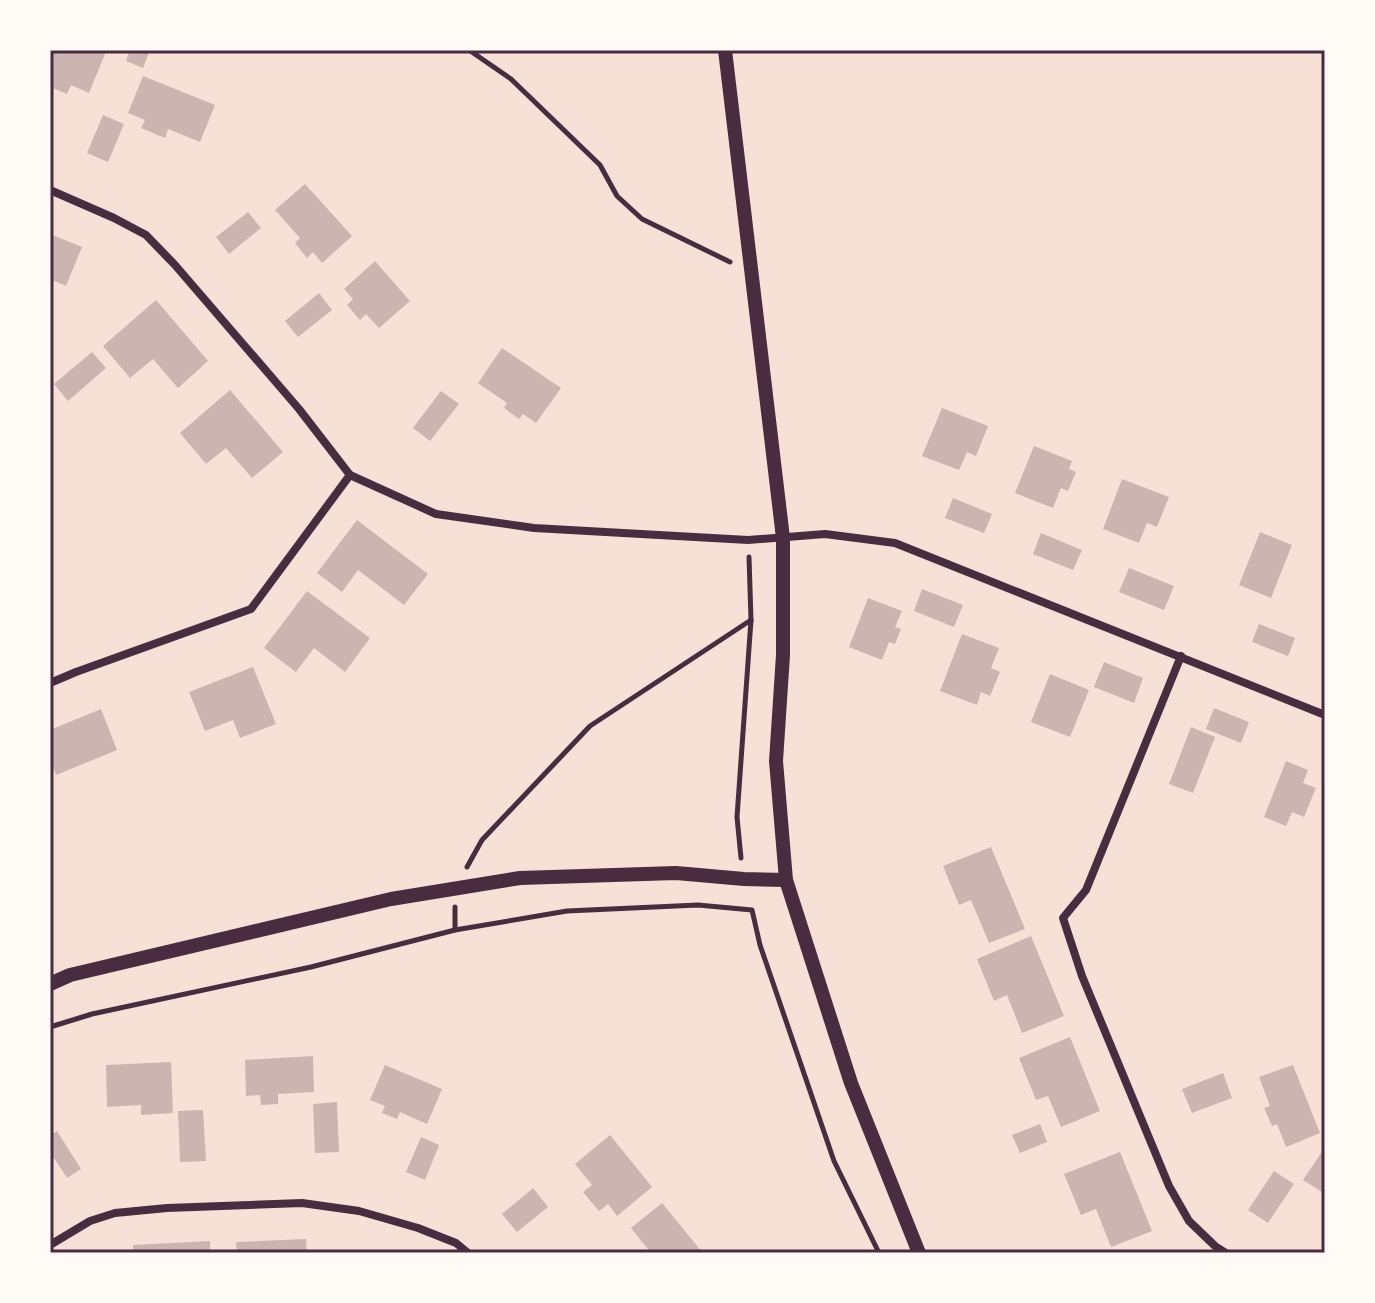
<svg xmlns="http://www.w3.org/2000/svg" width="1375" height="1303" font-family="'Varela Round',sans-serif">
<style>
.building{fill:#ccb4b1}
.lines{fill:none;stroke-linecap:round;stroke-linejoin:round}
.path{stroke:#4a2c40;stroke-width:5}
.minor{stroke:#4a2c40;stroke-width:8}
.tertiary{stroke:#4a2c40;stroke-width:14}
.neatline{fill:none;stroke:#4a2c40;stroke-width:3}
</style>
<rect width="100%" height="100%" fill="#f7e1d7"/>
<g class="building">
<path d="M50,50H95L105,54L89,93L71,85L67,94L50,87L53,78L50,77Z"/>
<path d="M130,50H150L143,68L126,61Z"/>
<path d="M143,76L215,105L200,142L168,129L165,138L141,128L145,120L128,113Z"/>
<path d="M103,115L124,124L108,162L87,153Z"/>
<path d="M305,184L352,236L322,263L313,252L307,258L295,243L300,238L275,210Z"/>
<path d="M248,212L261,228L229,254L216,237Z"/>
<path d="M50,234L82,247L66,286L50,279Z"/>
<path d="M375,261L410,301L379,328L366,314L360,320L347,305L353,299L344,289Z"/>
<path d="M319,293L332,310L298,337L285,321Z"/>
<path d="M156,300L208,361L178,388L153,359L130,378L103,346Z"/>
<path d="M502,348L561,388L536,423L523,414L519,419L504,408L507,403L478,383Z"/>
<path d="M92,352L106,368L68,401L54,384Z"/>
<path d="M230,390L283,452L252,478L226,448L206,464L180,433Z"/>
<path d="M441,391L459,404L430,441L413,428Z"/>
<path d="M942,408L988,426L976,456L967,452L959,470L922,456Z"/>
<path d="M1034,446L1072,461L1069,469L1076,472L1068,491L1061,488L1053,508L1015,493Z"/>
<path d="M1122,479L1169,497L1157,527L1147,523L1139,543L1103,529Z"/>
<path d="M953,498L992,514L984,533L945,518Z"/>
<path d="M357,520L428,574L404,605L358,570L342,592L317,573Z"/>
<path d="M1260,532L1292,545L1271,598L1239,585Z"/>
<path d="M1041,533L1082,550L1073,570L1033,554Z"/>
<path d="M1129,568L1174,586L1164,610L1119,592Z"/>
<path d="M922,589L963,605L954,627L914,611Z"/>
<path d="M307,591L370,638L345,672L314,648L296,672L264,648Z"/>
<path d="M868,598L902,611L895,627L901,629L895,644L889,642L882,660L849,647Z"/>
<path d="M1259,624L1295,638L1288,656L1252,642Z"/>
<path d="M962,634L999,648L991,668L1000,672L990,696L981,692L977,705L940,691Z"/>
<path d="M1104,662L1143,678L1134,703L1094,687Z"/>
<path d="M253,667L276,724L240,738L233,720L205,731L189,692Z"/>
<path d="M1050,674L1089,690L1070,737L1031,722Z"/>
<path d="M1214,708L1249,722L1241,743L1206,729Z"/>
<path d="M101,709L117,750L56,775L50,759V730Z"/>
<path d="M1191,727L1215,737L1193,793L1169,784Z"/>
<path d="M1286,761L1308,770L1303,783L1316,788L1304,817L1292,812L1286,826L1264,817Z"/>
<path d="M991,847L1025,929L989,943L971,900L959,905L943,866Z"/>
<path d="M1031,936L1064,1016L1022,1033L1007,995L994,1001L977,959Z"/>
<path d="M1070,1037L1100,1111L1061,1127L1048,1096L1036,1100L1019,1058Z"/>
<path d="M313,1056L314,1092L278,1094V1104L261,1105L260,1095L246,1096L245,1060Z"/>
<path d="M171,1062L173,1113L141,1115V1105L107,1107L106,1065Z"/>
<path d="M385,1065L442,1089L427,1124L400,1112L397,1119L382,1113L385,1106L370,1100Z"/>
<path d="M1293,1065L1320,1133L1286,1147L1277,1124L1272,1126L1264,1108L1270,1106L1259,1077Z"/>
<path d="M1223,1073L1232,1098L1192,1113L1182,1089Z"/>
<path d="M337,1102L339,1152L315,1153L313,1104Z"/>
<path d="M203,1110L206,1161L180,1162L178,1111Z"/>
<path d="M1040,1124L1047,1142L1020,1153L1012,1135Z"/>
<path d="M57,1131L81,1169L67,1178L50,1152V1136Z"/>
<path d="M610,1135L652,1187L617,1216L608,1204L599,1211L583,1192L592,1185L575,1164Z"/>
<path d="M421,1137L439,1145L425,1180L406,1172Z"/>
<path d="M1325,1147V1194L1303,1180Z"/>
<path d="M1120,1152L1152,1231L1111,1247L1096,1209L1081,1215L1064,1174Z"/>
<path d="M1274,1171L1294,1184L1268,1223L1248,1210Z"/>
<path d="M533,1188L548,1207L517,1232L502,1214Z"/>
<path d="M662,1203L703,1253H651L631,1228Z"/>
<path d="M306,1239L307,1253H237L236,1242Z"/>
<path d="M210,1241V1253H133V1245Z"/>
</g>
<g class="lines">
<g class="path">
<path d="M469,50L511,79L600,165L617,196L642,219L730,262"/>
<path d="M741,858L737,817L751,620L749,557"/>
<path d="M467,867L482,840L590,726L751,620"/>
<path d="M455,930V907"/>
<path d="M50,1027L92,1014L311,967L455,930L567,911L698,905L752,910L760,945L834,1161L879,1253"/>
</g>
<g class="minor">
<path d="M50,190L114,218L146,235L175,265L299,409L350,475L436,514L534,528L748,540L825,534L895,543L1325,715"/>
<path d="M1181,656L1086,890L1063,918L1082,976L1169,1186L1189,1221L1215,1246L1226,1253"/>
<path d="M50,683L76,672L251,609L350,475"/>
<path d="M50,1245L90,1221L115,1213L167,1208L302,1203L359,1211L418,1228L456,1243L468,1253"/>
</g>
<g class="tertiary">
<path d="M725,50L783,538V655L776,761L786,880L851,1083L919,1253"/>
<path d="M50,984L70,975L391,899L520,878L676,873L744,879L786,880"/>
</g>
</g>
<rect width="1375" height="1303" fill="none" stroke="#fffaf5" stroke-width="104"/>
<rect x="52" y="52" width="1271" height="1199" class="neatline"/>
</svg>
